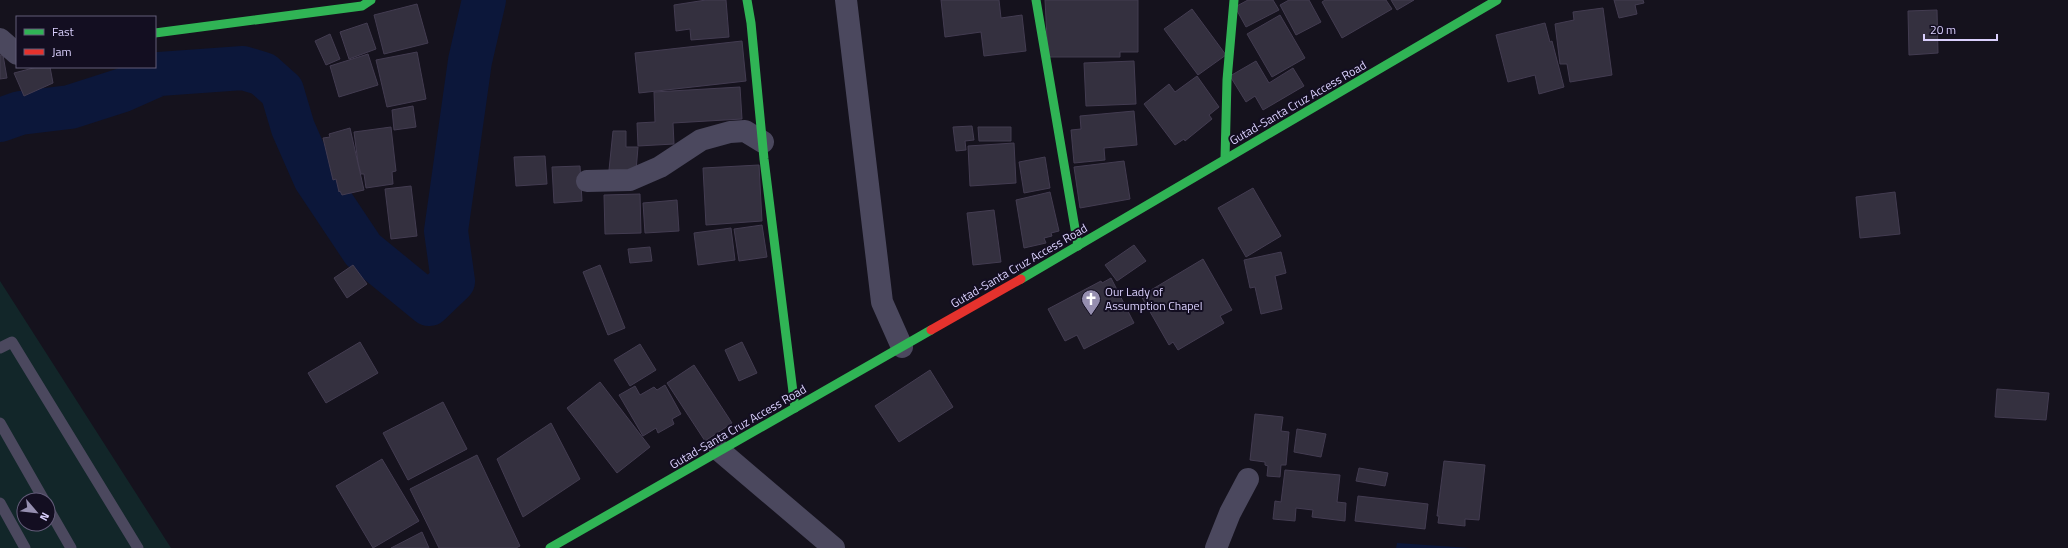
<svg xmlns="http://www.w3.org/2000/svg" width="2068" height="548" font-family="'Titillium Web',sans-serif">
<style>
.green{fill:#122629;fill-rule:evenodd}
.water{fill:#0c173a}
.lines{fill:none;stroke-linecap:round;stroke-linejoin:round}
.river{stroke:#0c173a;stroke-width:44}
.building{fill:#34303f;stroke:#433c51}
.lane{stroke:#4b485e;stroke-width:11}
.street{stroke:#4b485e;stroke-width:22}
.fast{stroke:#30b455;stroke-width:9}
.jam{stroke:#e5322d;stroke-width:9}
.labels{text-anchor:middle;stroke-width:4;stroke-linejoin:round;paint-order:stroke}
.street-label{font-size:12px;fill:#dad0fd;stroke:#130e21}
.poi-label{font-size:12px;fill:#dad0fd;stroke:#130e21;text-anchor:start}
</style>
<rect width="100%" height="100%" fill="#15121d"/>
<path class="green" d="M0,281L171,548H0ZM24,500H48V524H24Z"/>
<path class="water" d="M1397,543L1470,548H1396Z"/>
<g class="lines">
<path class="river" d="M0,120L20,113L70,107L123,90L159,74L243,68L263,74L282,91L293,128L315,178L363,250L429,304L453,281L446,231L470,61L484,0"/>
</g>
<g class="building">
<path d="M706,0H726L729,37L691,40L690,29L676,31L674,5Z"/>
<path d="M941,0H999L1001,18L1022,15L1026,51L984,56L981,32L945,37Z"/>
<path d="M1045,0H1138V52H1120V57H1048Z"/>
<path d="M1248,0H1273L1279,10L1246,27L1235,7Z"/>
<path d="M1289,0H1309L1321,22L1296,35L1280,5Z"/>
<path d="M1325,0H1386L1392,9L1342,38L1322,2Z"/>
<path d="M1391,0H1414L1397,10Z"/>
<path d="M1614,0H1643L1644,3L1635,5L1637,14L1619,18Z"/>
<path d="M417,4L428,43L384,54L374,15Z"/>
<path d="M1603,8L1612,75L1570,82L1567,64H1560L1555,24L1574,20L1573,12Z"/>
<path d="M1192,9L1226,55L1198,75L1164,29Z"/>
<path d="M1937,10L1938,53L1909,55L1908,11Z"/>
<path d="M1280,15L1305,58L1272,77L1247,34Z"/>
<path d="M367,23L376,49L349,59L340,32Z"/>
<path d="M1545,23L1550,42L1552,41L1564,87L1539,94L1535,75L1508,82L1496,35Z"/>
<path d="M330,34L340,59L326,65L315,41Z"/>
<path d="M742,41L746,81L639,93L635,53Z"/>
<path d="M417,52L426,99L387,107L376,60Z"/>
<path d="M368,54L378,85L339,97L330,66Z"/>
<path d="M0,55H3L7,78L0,79Z"/>
<path d="M1134,61L1136,104L1086,106L1084,63Z"/>
<path d="M1256,61L1269,83L1293,68L1304,86L1263,110L1255,96L1246,102L1230,76Z"/>
<path d="M37,67H50L53,83L24,96L14,73Z"/>
<path d="M1197,76L1219,107L1209,115L1212,119L1185,141L1184,139L1175,145L1144,104L1169,84L1175,92Z"/>
<path d="M740,87L742,119L673,123L674,144L638,146L637,123L655,122L654,92Z"/>
<path d="M413,106L416,127L394,130L392,110Z"/>
<path d="M1134,111L1137,145L1104,148L1105,160L1074,163L1071,130L1081,129L1080,116Z"/>
<path d="M972,126L974,140L965,141L966,150L956,151L953,127Z"/>
<path d="M391,127L396,171L392,172L393,184L366,188L364,174H361L358,163L354,132Z"/>
<path d="M978,127H1011V141H979Z"/>
<path d="M350,128L364,190L342,195L340,191L339,192L336,179L333,180L323,138L330,137L329,134Z"/>
<path d="M613,131H626V147H638L636,171L609,170Z"/>
<path d="M1014,143L1016,183L970,186L968,146Z"/>
<path d="M545,156L547,184L516,186L514,157Z"/>
<path d="M1045,157L1050,188L1024,193L1019,162Z"/>
<path d="M1124,161L1130,199L1080,208L1074,167Z"/>
<path d="M759,165L762,221L706,225L703,168Z"/>
<path d="M580,166L582,201L554,203L552,167Z"/>
<path d="M411,186L417,236L391,239L385,189Z"/>
<path d="M1253,188L1281,236L1246,257L1218,208Z"/>
<path d="M1050,192L1059,231L1051,233L1052,236L1044,238L1046,243L1024,248L1016,200Z"/>
<path d="M1895,192L1900,234L1860,238L1856,197Z"/>
<path d="M640,194L641,233L605,234L604,195Z"/>
<path d="M677,200L679,231L645,233L643,203Z"/>
<path d="M994,210L1001,262L973,265L967,213Z"/>
<path d="M762,225L767,257L739,261L734,229Z"/>
<path d="M731,228L735,260L698,265L694,233Z"/>
<path d="M1134,245L1146,261L1117,281L1105,265Z"/>
<path d="M650,247L652,261L630,263L628,249Z"/>
<path d="M1281,252L1286,273L1275,276L1282,309L1261,314L1255,287L1250,288L1244,260Z"/>
<path d="M1203,259L1232,310L1220,316L1224,323L1178,350L1173,342L1169,345L1141,296Z"/>
<path d="M353,265L367,284L347,298L334,278Z"/>
<path d="M600,265L625,328L608,335L583,272Z"/>
<path d="M1111,278L1134,323L1084,349L1077,335L1065,341L1048,309L1101,281L1102,283Z"/>
<path d="M360,342L378,373L326,403L308,373Z"/>
<path d="M742,342L757,373L739,381L725,350Z"/>
<path d="M640,344L656,370L630,386L614,360Z"/>
<path d="M694,365L732,423L705,441L667,383Z"/>
<path d="M930,370L953,407L899,442L875,406Z"/>
<path d="M600,382L650,447L617,473L567,408Z"/>
<path d="M665,385L681,414L672,419L674,424L658,433L656,428L643,436L619,395L635,386L640,395L654,387L657,390Z"/>
<path d="M1997,389L2049,393L2046,420L1995,417Z"/>
<path d="M443,402L467,449L408,480L383,433Z"/>
<path d="M1255,414L1283,417L1281,431L1289,432L1286,465H1281L1280,477L1267,476L1268,466L1265,465V462L1250,460Z"/>
<path d="M551,423L580,479L523,517L497,459Z"/>
<path d="M1297,429L1326,434L1321,457L1294,452Z"/>
<path d="M477,455L520,546L516,548H439L410,489Z"/>
<path d="M382,459L419,521L373,548L336,486Z"/>
<path d="M1444,461L1485,465L1479,520L1465,519V526L1438,523L1439,516H1437Z"/>
<path d="M1359,468L1388,473L1385,486L1356,481Z"/>
<path d="M1285,470L1340,475L1337,502L1346,503L1345,521L1312,517L1313,510L1296,508L1295,521L1273,519L1275,501L1281,502Z"/>
<path d="M1358,496L1428,504L1425,529L1355,521Z"/>
<path d="M422,532L429,548H391Z"/>
</g>
<g class="lines">
<g class="lane">
<path d="M0,348L12,342L138,548"/>
<path d="M0,423L44,500"/>
<path d="M0,503L25,548"/>
<path d="M48,508L71,548"/>
</g>
<g class="street">
<path d="M846,0L882,302L902,347"/>
<path d="M0,39L17,54"/>
<path d="M587,181L630,180L660,167L701,140L730,132L745,131L763,142"/>
<path d="M720,451L834,548"/>
<path d="M1216,548L1230,513L1248,479"/>
</g>
<g class="fast">
<path d="M747,0L751,23L764,159L795,408"/>
<path d="M1036,0L1078,246"/>
<path d="M155,33L362,6L371,0"/>
<path d="M1225,159L1227,80L1234,0"/>
<path d="M1021,279L1497,0"/>
<path d="M550,548L931,330"/>
</g>
<path class="jam" d="M931,330L1021,279"/>
</g>
<defs>
<g id="church-pin" transform="scale(1)"><path d="M0 17L-7.5 6A9.5 9.5 0 1 1 7.5 6Z" fill="#958eaf" stroke="#130e21"/><path d="M-1.2-6h2.4v3.5h3.3v2.4h-3.3V6h-2.4V-.1h-3.3v-2.4h3.3Z" fill="#fff"/></g>
</defs>
<g fill-rule="evenodd">
<use href="#church-pin" x="1091" y="299"/>
</g>
<g class="labels">
<g class="street-label">
<text transform="translate(1298 103) rotate(-30)" y="4">Gutad-Santa Cruz Access Road</text>
<text transform="translate(1019 266) rotate(-30)" y="4">Gutad-Santa Cruz Access Road</text>
<text transform="translate(738 427) rotate(-30)" y="4">Gutad-Santa Cruz Access Road</text>
</g>
<g class="poi-label">
<text x="1105" y="296">Our Lady of<tspan x="1105" dy="14">Assumption Chapel</tspan></text>
</g>
</g>
<rect x="16" y="16" width="140" height="52" fill="#130e21" stroke="#635c79"/>
<rect x="24" y="29" width="20" height="6" fill="#30b455" stroke="#635c79"/>
<text x="52" y="36" font-size="12" fill="#dad0fd">Fast</text>
<rect x="24" y="49" width="20" height="6" fill="#e5322d" stroke="#635c79"/>
<text x="52" y="56" font-size="12" fill="#dad0fd">Jam</text>
<g transform="translate(36 512) rotate(118)"><circle r="19" fill="#130e21" stroke="#635c79"/>
<path d="M0-3L7 15L0 10L-7 15Z" fill="#958eaf"/>
<text y="-6" font-size="11" font-weight="bold" text-anchor="middle" fill="#dad0fd">N</text>
</g>
<path d="M1924 34v6h73v-6" fill="none" stroke="#dad0fd" stroke-width="2"/>
<text x="1930" y="34" font-size="12" fill="#dad0fd" stroke="#130e21" stroke-width="3" paint-order="stroke">20 m</text>
</svg>
